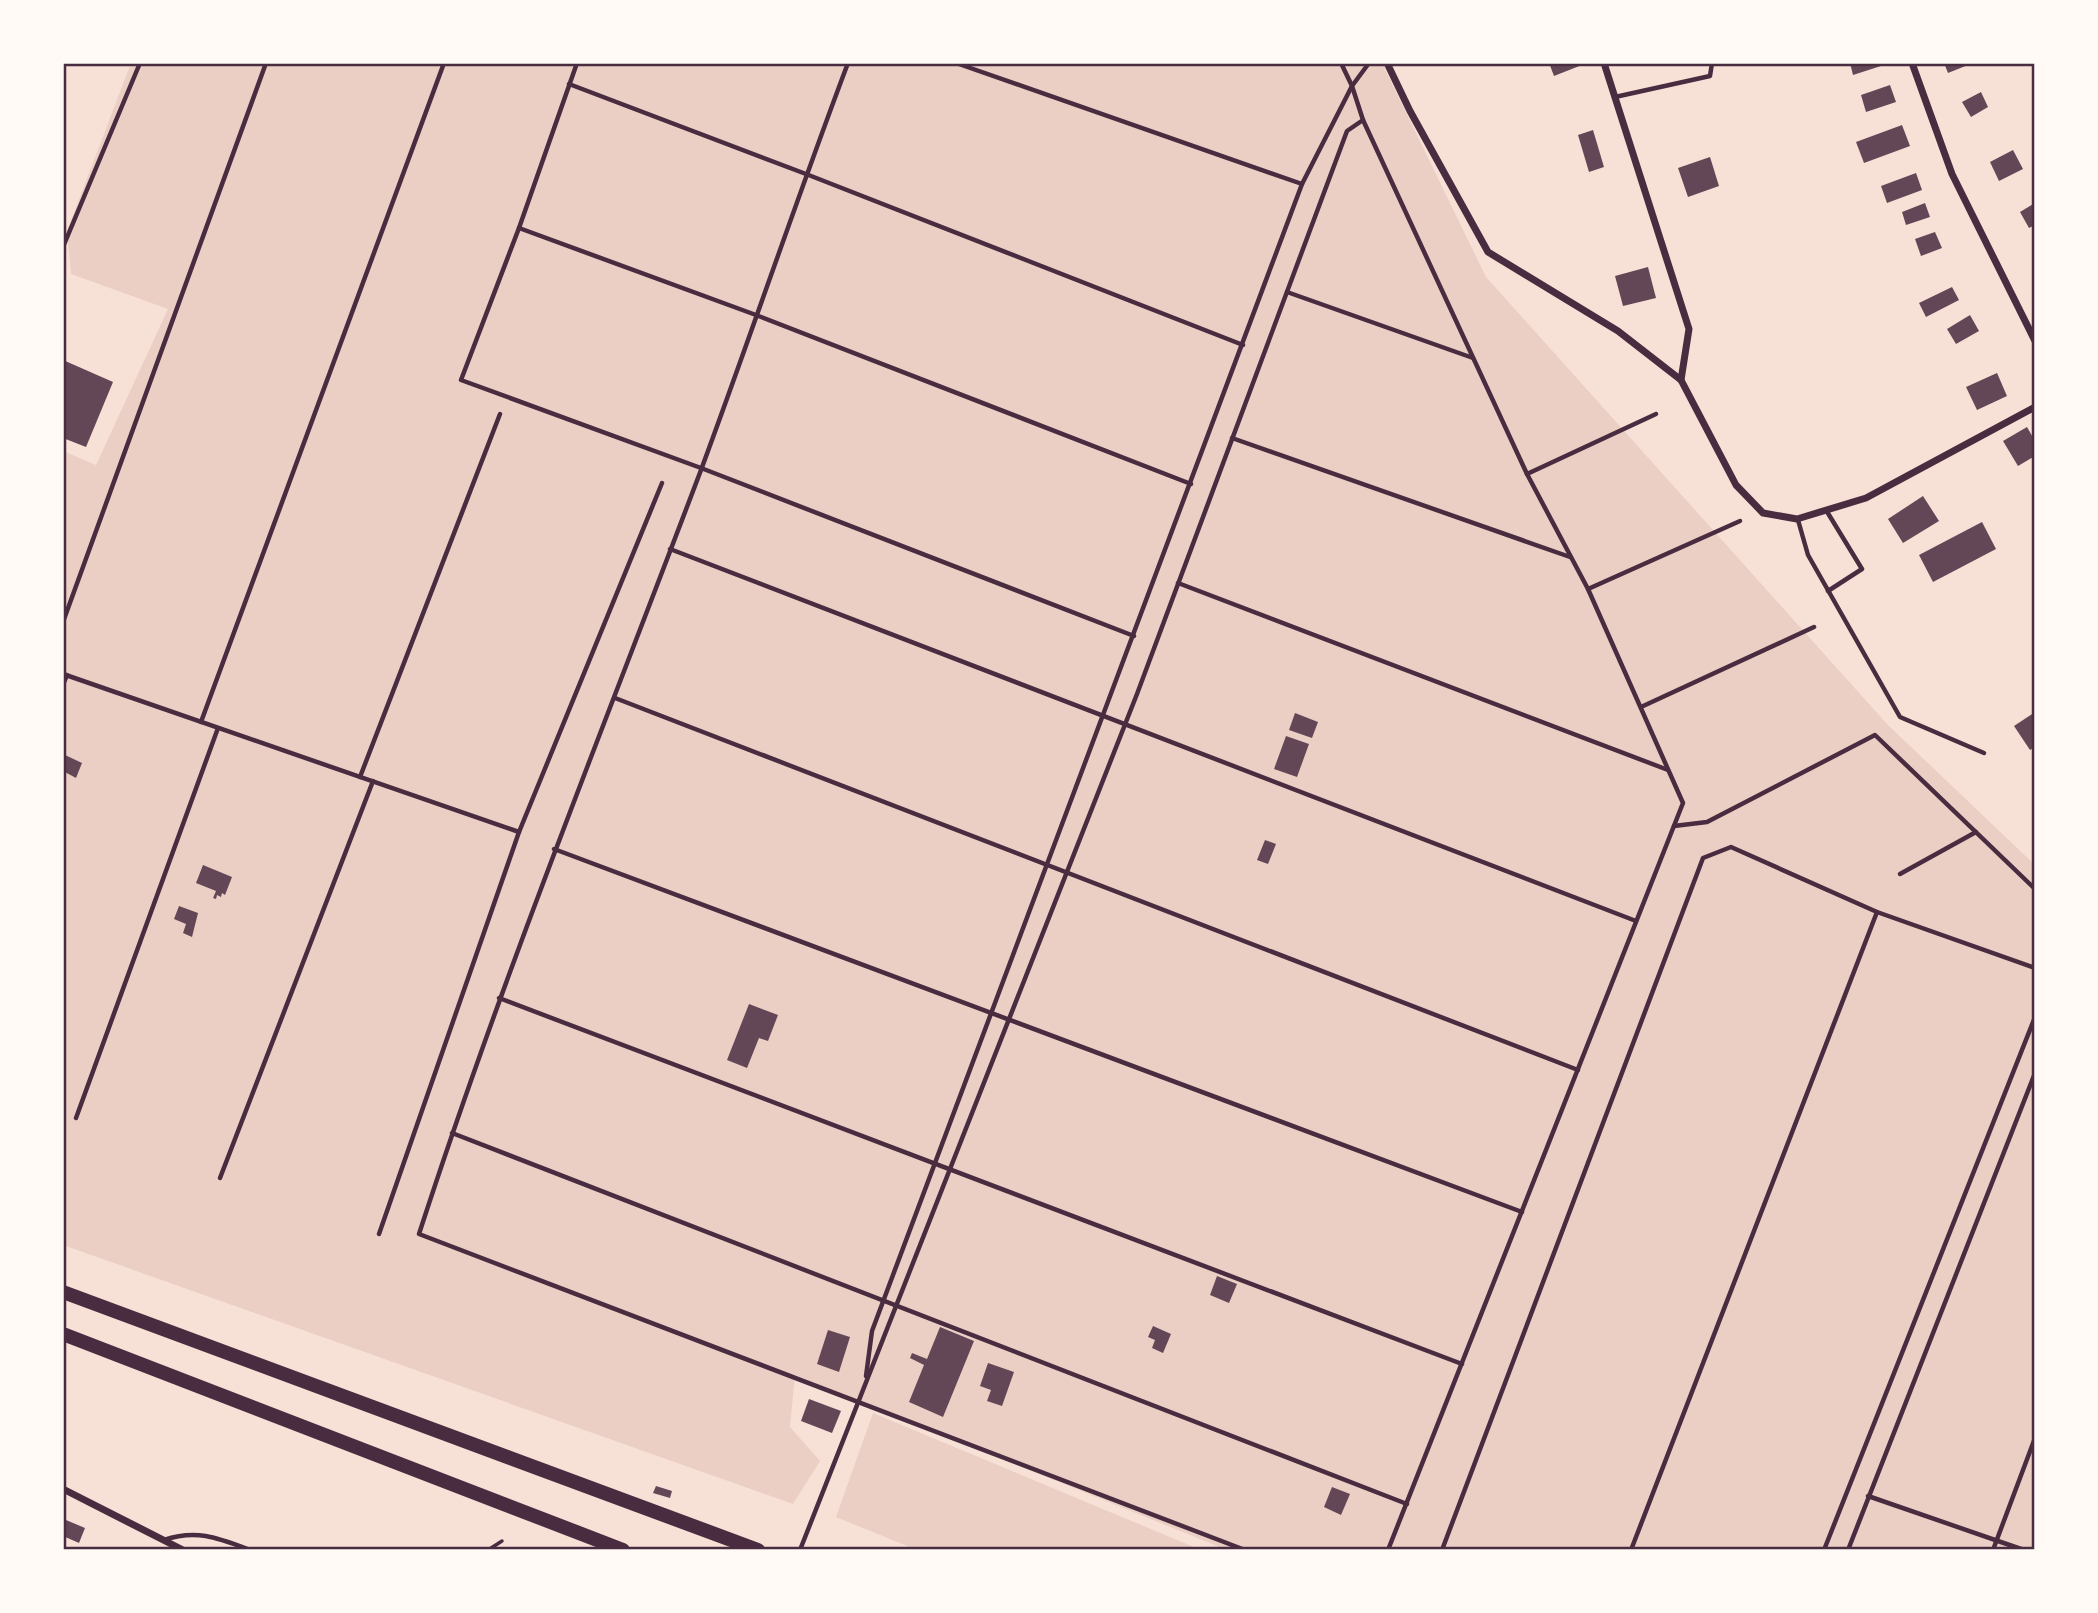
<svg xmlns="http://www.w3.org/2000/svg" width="2098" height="1613" font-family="Barlow,sans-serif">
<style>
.green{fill:#ebcfc5}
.building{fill:#644757}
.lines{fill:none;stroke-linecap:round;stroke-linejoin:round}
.path{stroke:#4a2c40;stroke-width:3.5}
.service{stroke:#4a2c40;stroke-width:4.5}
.minor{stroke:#4a2c40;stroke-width:7}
.primary{stroke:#4a2c40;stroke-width:14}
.neatline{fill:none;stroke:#4a2c40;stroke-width:2.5}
</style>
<rect width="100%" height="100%" fill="#f7e1d7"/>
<g class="green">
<path d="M131,63H1382L1486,277L1887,724L2035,865V1550H1227L795,1375L790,1427L820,1461L793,1504L63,1245V451L96,465L168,309L71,274L67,231Z"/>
<path d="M873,1413L1201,1550H917L836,1517Z"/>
</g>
<g class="building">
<path d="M1549,63H1587L1554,76Z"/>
<path d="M1850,63H1881V66L1853,75Z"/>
<path d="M1944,63H1968V65L1948,73Z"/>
<path d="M1890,85L1896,102L1866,112L1861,95Z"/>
<path d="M1981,92L1988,107L1971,117L1962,102Z"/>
<path d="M1902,125L1910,146L1864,163L1856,142Z"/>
<path d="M1593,130L1604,167L1589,172L1578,135Z"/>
<path d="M2013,150L2023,169L1999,181L1990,162Z"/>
<path d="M1710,157L1719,186L1688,197L1678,168Z"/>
<path d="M1916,173L1922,190L1887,203L1881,186Z"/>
<path d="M1925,203L1930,217L1906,225L1902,212Z"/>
<path d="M2035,203V225L2029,228L2020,212Z"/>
<path d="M1935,232L1942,248L1921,256L1915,239Z"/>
<path d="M1648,267L1656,298L1623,306L1615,276Z"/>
<path d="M1952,287L1959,300L1926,317L1919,303Z"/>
<path d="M1970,315L1979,331L1956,344L1947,329Z"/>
<path d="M63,360L113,382L86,447L63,438Z"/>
<path d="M1997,373L2007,396L1977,410L1966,387Z"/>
<path d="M2027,427L2035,441V456L2018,466L2003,441Z"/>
<path d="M1923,496L1939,521L1903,543L1888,519Z"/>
<path d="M1982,522L1996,549L1933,582L1919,555Z"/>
<path d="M2035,712V747L2030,750L2014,726Z"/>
<path d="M1295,713L1318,722L1312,738L1289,730Z"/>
<path d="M1286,736L1309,744L1297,777L1274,769Z"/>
<path d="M63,754L82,763L76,778L63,771Z"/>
<path d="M1265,840L1276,844L1268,864L1257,860Z"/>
<path d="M203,865L232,877L225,895L222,893L221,897L217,895L216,899L213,898L216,891L196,883Z"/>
<path d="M179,906L198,913L192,937L183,933L186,924L174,919Z"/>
<path d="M749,1004L778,1015L768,1041L759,1038L747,1068L727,1060Z"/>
<path d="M1217,1276L1237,1284L1229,1303L1210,1295Z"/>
<path d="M1153,1326L1171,1334L1163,1353L1152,1348L1155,1340L1148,1337Z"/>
<path d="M940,1327L974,1341L943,1417L909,1402L924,1365L910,1358L912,1353L927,1359Z"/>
<path d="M828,1330L850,1337L839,1372L817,1364Z"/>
<path d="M988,1363L1014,1372L1002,1406L987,1401L991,1390L980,1386Z"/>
<path d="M809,1399L841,1411L832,1433L801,1421Z"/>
<path d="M656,1486L672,1491L670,1498L653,1493Z"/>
<path d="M1332,1487L1350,1494L1341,1515L1324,1507Z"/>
<path d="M66,1520L85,1528L79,1543L63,1536Z"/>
</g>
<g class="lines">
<path class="path" d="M488,1550L502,1541"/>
<g class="service">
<path d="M577,63L519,228L461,380L701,468L1134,636"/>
<path d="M848,63C797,198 751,335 701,470C605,724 503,975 419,1234L1245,1550"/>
<path d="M956,63L1302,184"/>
<path d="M569,84L806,174L1243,345"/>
<path d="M1615,97L1710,76L1712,63"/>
<path d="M1363,120L1527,474L1588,589L1683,803L1388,1550"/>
<path d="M519,228L756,315L1191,484"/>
<path d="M63,247L140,63"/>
<path d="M1287,292L1473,358"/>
<path d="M1232,438L1570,557"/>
<path d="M1527,474L1656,414"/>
<path d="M1826,510L1862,569L1828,591"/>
<path d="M1798,520L1808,555L1900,717L1984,753"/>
<path d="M670,549L1636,921"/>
<path d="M1178,583L1668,770"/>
<path d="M1588,589L1740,521"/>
<path d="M63,622L266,63"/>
<path d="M63,674L519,832"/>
<path d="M63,685L67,675"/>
<path d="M615,698L1578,1070"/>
<path d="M1641,707L1814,627"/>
<path d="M201,722L444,63"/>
<path d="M360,777L500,414"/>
<path d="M1674,826L1707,822L1875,735L2035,889"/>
<path d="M554,849L1522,1212"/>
<path d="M1900,874L1976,832"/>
<path d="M499,998L1462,1364"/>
<path d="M76,1118L218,728"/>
<path d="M452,1133L1407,1504"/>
<path d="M220,1178L373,781"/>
<path d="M379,1234L519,832L662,483"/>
<path d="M866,1376L872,1331L1302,184L1352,86L1341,63"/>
<path d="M1868,1496L2024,1550"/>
<path d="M164,1540C197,1529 218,1538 250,1550"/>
<path d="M800,1550L1137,694L1347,131L1363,120L1352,86L1369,63"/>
<path d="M1442,1550L1703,858L1731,847L1877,912L2035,968"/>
<path d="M1631,1550L1877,912"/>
<path d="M1824,1550L2035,1017"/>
<path d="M1848,1550L2035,1073"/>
<path d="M1993,1550L2035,1438"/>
</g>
<g class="minor">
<path d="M1387,63L1410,111L1488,252L1618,331L1681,380L1736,485L1763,513L1797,519L1866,498L2035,407"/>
<path d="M1604,63L1689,329L1681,380"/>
<path d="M1912,63L1952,174L2035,341"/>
<path d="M63,1489L183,1550"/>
</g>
<g class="primary">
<path d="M63,1292L758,1550"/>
<path d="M63,1334L623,1550"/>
</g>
</g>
<rect width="2098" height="1613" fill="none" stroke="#fffaf5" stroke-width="130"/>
<rect x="65" y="65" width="1968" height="1483" class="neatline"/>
</svg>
